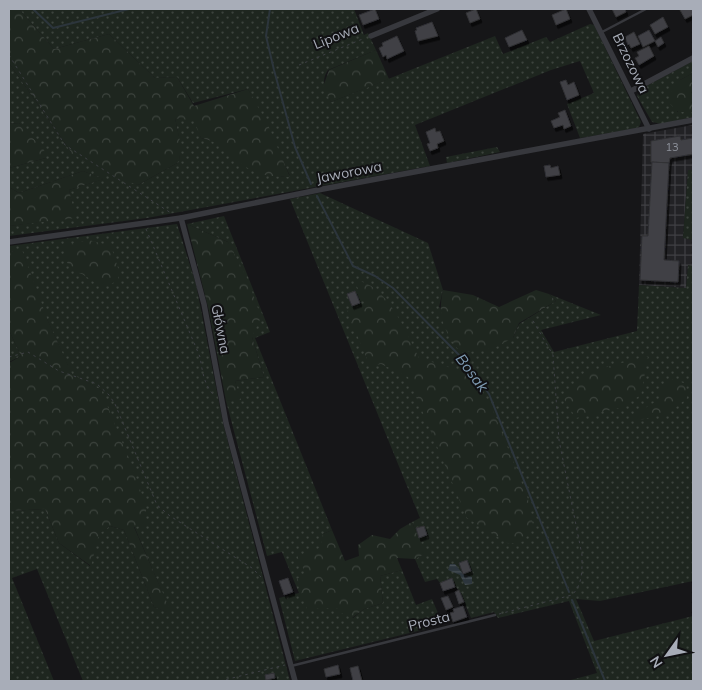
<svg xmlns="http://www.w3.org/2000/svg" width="702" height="690" font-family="Mulish,sans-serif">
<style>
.industrial{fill:url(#industrial-grid)}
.grass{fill:url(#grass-dots)}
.forest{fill:url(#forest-crowns)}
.water{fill:url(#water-rules)}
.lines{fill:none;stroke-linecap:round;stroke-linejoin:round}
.stream{stroke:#2c353c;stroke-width:2}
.building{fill:#404145;stroke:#303034;filter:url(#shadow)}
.path{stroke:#3d3f44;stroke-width:1;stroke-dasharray:2.5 4;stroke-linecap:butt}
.service{stroke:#37383d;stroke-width:2.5}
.minor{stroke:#37383d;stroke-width:5.5}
.labels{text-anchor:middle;stroke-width:4;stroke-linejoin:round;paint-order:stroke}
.number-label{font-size:11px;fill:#8e929b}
.street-label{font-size:14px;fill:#a8adb8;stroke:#111113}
.water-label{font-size:15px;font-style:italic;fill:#7f9bb3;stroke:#111113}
</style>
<defs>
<pattern id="industrial-grid" width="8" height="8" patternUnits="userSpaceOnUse" patternTransform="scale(1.25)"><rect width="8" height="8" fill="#222225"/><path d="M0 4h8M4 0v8" fill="none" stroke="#3f3f43"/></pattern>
<pattern id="grass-dots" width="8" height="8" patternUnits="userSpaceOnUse" patternTransform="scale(1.25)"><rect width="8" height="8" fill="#1e261f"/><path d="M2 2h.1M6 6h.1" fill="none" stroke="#3c433d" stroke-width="1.8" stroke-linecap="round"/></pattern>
<pattern id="forest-crowns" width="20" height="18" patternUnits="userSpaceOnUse" patternTransform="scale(1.25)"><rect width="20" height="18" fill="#1e261f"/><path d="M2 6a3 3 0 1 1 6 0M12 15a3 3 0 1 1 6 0" fill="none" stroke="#3c433d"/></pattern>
<pattern id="water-rules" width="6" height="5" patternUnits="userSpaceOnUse" patternTransform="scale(1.25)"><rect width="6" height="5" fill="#2c353c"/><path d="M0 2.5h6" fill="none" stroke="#485056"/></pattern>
<filter id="shadow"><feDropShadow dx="2" dy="3.5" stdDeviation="0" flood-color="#0009"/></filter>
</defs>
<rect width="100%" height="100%" fill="#161618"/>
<path class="industrial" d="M693,125V170H688L683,237L693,240V266H688L686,288L639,285L643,134Z"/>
<g class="grass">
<path d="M19,9H354L364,35L368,33L376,50L328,70C320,81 326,91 331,102L495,36L503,54L546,37L550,42L590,24L594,25L641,122L639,127L633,129L580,138L567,104L594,93L580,61L551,70L415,125L430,166L147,218L9,236V226L75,217L69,190L103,179L83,171L19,193L9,187V168L46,158L19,123L9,124V63L71,152L138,185L179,162L180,143L175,118L196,120L201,138L213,141L282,177L290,176L248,89L193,103L177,77L155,78L109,34L54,49Z"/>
<path d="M693,61V73L680,80L677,112H693V117L662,124L652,122L637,96L639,90Z"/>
<path d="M497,147L500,152L447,163L446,157Z"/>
<path d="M688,170H693V240L683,238Z"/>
<path d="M320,193L428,243L443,290L439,307L513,338L519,324L556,301L549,294L601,315L541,330L554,352L637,331L639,285L686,288L688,265L693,266V581L600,601L576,599L594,641L693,616V681H567L597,673L569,601L498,618L494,612L471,618L459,590L455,587L452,579L440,583L437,579L425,582L415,559L424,554L412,522L420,518L290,199Z"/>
<path d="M224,216L270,332L255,338L332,530L323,534L337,608L353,618L364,609L383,603L380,576L402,570L416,605L432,599L441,620L424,624L426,629L295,661L279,598L299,593L282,552L267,556L226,401L240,399L235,381L264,377L252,337L228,242L187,224Z"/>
<path d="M177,224L196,284L223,423L290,681H83L37,569L12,578L54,681H11L9,677V511L45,509L59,543L90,566L98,534L110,526L124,530L154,607L171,613L134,526L101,390L72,375L46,317L22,251L9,252V246Z"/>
<path d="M9,330L21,356L9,362Z"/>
</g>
<g class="forest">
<path d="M9,9H19L54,49L109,34L155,78L177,77L194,106L248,89L268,125L290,177C279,177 261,176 251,170C233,160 223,142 201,138L194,121L175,118L181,146L179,162L138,185L101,174L71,152L9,63Z"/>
<path d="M376,50L389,79L331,102L323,87L329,70Z"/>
<path d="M693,73V112H678L670,104V93L680,80Z"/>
<path d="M19,123L44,150L46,158L9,168V124Z"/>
<path d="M83,171L104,179L69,190L76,218L9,226V187L19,193Z"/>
<path d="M187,224L228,242L248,280L261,317L252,337L264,377L235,381L241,400L226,401L209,311Z"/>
<path d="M89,240L111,246L119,271L118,279C114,283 109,286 103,285C96,285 91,279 85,276C82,273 77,273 74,271C67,265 61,253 66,245Z"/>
<path d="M22,250L48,321L72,374L101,390L133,469L146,507V525L134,527L172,614L154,607L124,530L110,526L99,534L91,566L59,543L45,509L9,511V363L21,356L9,330V252Z"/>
<path d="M354,280C387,283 406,332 419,358L471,374L492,408L528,499L533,525L524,541L509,544L467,518L408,377L381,364L370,366L347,311L365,304Z"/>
<path d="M443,290L473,295L499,307L536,290L549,294L556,301L519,323L513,338L494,348L461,353C444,331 437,318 443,290Z"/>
<path d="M648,356L641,395L619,408L576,418L564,399L584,373Z"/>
<path d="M673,379L686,384L687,398L669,413L636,421L632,416L660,399L662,385Z"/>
<path d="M412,522L425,554L415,559L397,558L402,570L380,576L383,603L364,609L352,618L339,612L337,608L307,609L297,579L306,574L297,556L320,548L323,534L332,530L345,561L359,556L358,545L372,535L390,539L400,529Z"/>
</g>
<path class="water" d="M450,564H455L463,574L472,577V584L465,585L460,575L448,570Z"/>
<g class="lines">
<g class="stream">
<path d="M33,9L53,28L129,9"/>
<path d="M270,9L266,36L274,70L295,147L311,184"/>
<path d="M317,196L353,266L375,276L393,288L464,360L489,394L569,592"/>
<path d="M572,600L605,681"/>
</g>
</g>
<g class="building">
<path d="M375,9L379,19L363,25L359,15Z"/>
<path d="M476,9L480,19L470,23L466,13Z"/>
<path d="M566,9L570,19L556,25L552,15Z"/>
<path d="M612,9H625L626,12L616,17Z"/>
<path d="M682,9H693V15L685,19L680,10Z"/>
<path d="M663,17L668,27L655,34L650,25Z"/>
<path d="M432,22L438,36L418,41L415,31L417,30L416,28Z"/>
<path d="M522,30L527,40L509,47L505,38Z"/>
<path d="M649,30L655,41L643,47L638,36Z"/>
<path d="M634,32L640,44L631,48L629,44L628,45L625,37Z"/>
<path d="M397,36L404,51L387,59L386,55L383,57L379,48L383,46L382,43Z"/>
<path d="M661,37L664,43L658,47L655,41Z"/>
<path d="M649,46L654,56L639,65L635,58L639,56L637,52Z"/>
<path d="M566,80L568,85L574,82L579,95L567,100L560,82Z"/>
<path d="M565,110L571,126L564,129L563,125L554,128L551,121L560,117L558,113Z"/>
<path d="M435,128L436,132L440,131L444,141L437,144L438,148L430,151L427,144L430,143L426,132Z"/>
<path d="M680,136L681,140L693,138V154L670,158L669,163L651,162V141Z"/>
<path d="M652,162L669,163L664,260L679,261L678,282L640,280L642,236H648Z"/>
<path d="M550,165L551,168L558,166L560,175L546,177L544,166Z"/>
<path d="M355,291L360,303L352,306L347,294Z"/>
<path d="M424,526L427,535L419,538L416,528Z"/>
<path d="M467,560L471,571L463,574L459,563Z"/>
<path d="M288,578L293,592L284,595L279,581Z"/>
<path d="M452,578L455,587L443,591L440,583Z"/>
<path d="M459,590L464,602L459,604L455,592Z"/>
<path d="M448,596L453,607L446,610L441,598Z"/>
<path d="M463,606L467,617L453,622L450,613L454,612L453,609Z"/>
<path d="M338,665L340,674L326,677L324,669Z"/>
<path d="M358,666L362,681H353L350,668Z"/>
<path d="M274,673L275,678L266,680L265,675Z"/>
</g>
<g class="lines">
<g class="path">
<path d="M9,55L65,145L171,213"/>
<path d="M299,65L365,38"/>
<path d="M146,229L200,357C202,369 204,386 214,395"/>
<path d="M9,357L28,352L59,371L97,384L109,395L115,404L157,505L170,516L252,568L261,577"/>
<path d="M499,614L572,595C583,584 582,570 582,555L559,440L553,355L532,319"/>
<path d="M220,681L285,665"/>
</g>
<g class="service">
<path d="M602,32L646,9"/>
<path d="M291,666L495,615"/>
</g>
<g class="minor">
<path d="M589,9L649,129"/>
<path d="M371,36L437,9"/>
<path d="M631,91L693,58"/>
<path d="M181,218L204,304L226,423L295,681"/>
<path d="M9,242L181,218L323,189L693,120"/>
</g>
</g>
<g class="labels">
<g class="number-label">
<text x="672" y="151">13</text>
</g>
<g class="street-label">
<text transform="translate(336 36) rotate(-22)" y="5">Lipowa</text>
<text transform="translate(631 63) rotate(64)" y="5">Brzozowa</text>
<text transform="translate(349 172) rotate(-11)" y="5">Jaworowa</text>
<text transform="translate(221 329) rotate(79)" y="5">Główna</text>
<text transform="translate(429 621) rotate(-14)" y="5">Prosta</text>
</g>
<g class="water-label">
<text transform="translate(472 373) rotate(53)" y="5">Bosak</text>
</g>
</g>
<rect width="702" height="690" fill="none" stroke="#a8adb8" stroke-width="20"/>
<g transform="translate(667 655) rotate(237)" stroke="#111113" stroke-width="4" paint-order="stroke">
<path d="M0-4L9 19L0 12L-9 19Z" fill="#a8adb8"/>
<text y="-8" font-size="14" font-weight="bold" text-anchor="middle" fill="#a8adb8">N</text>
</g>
</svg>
